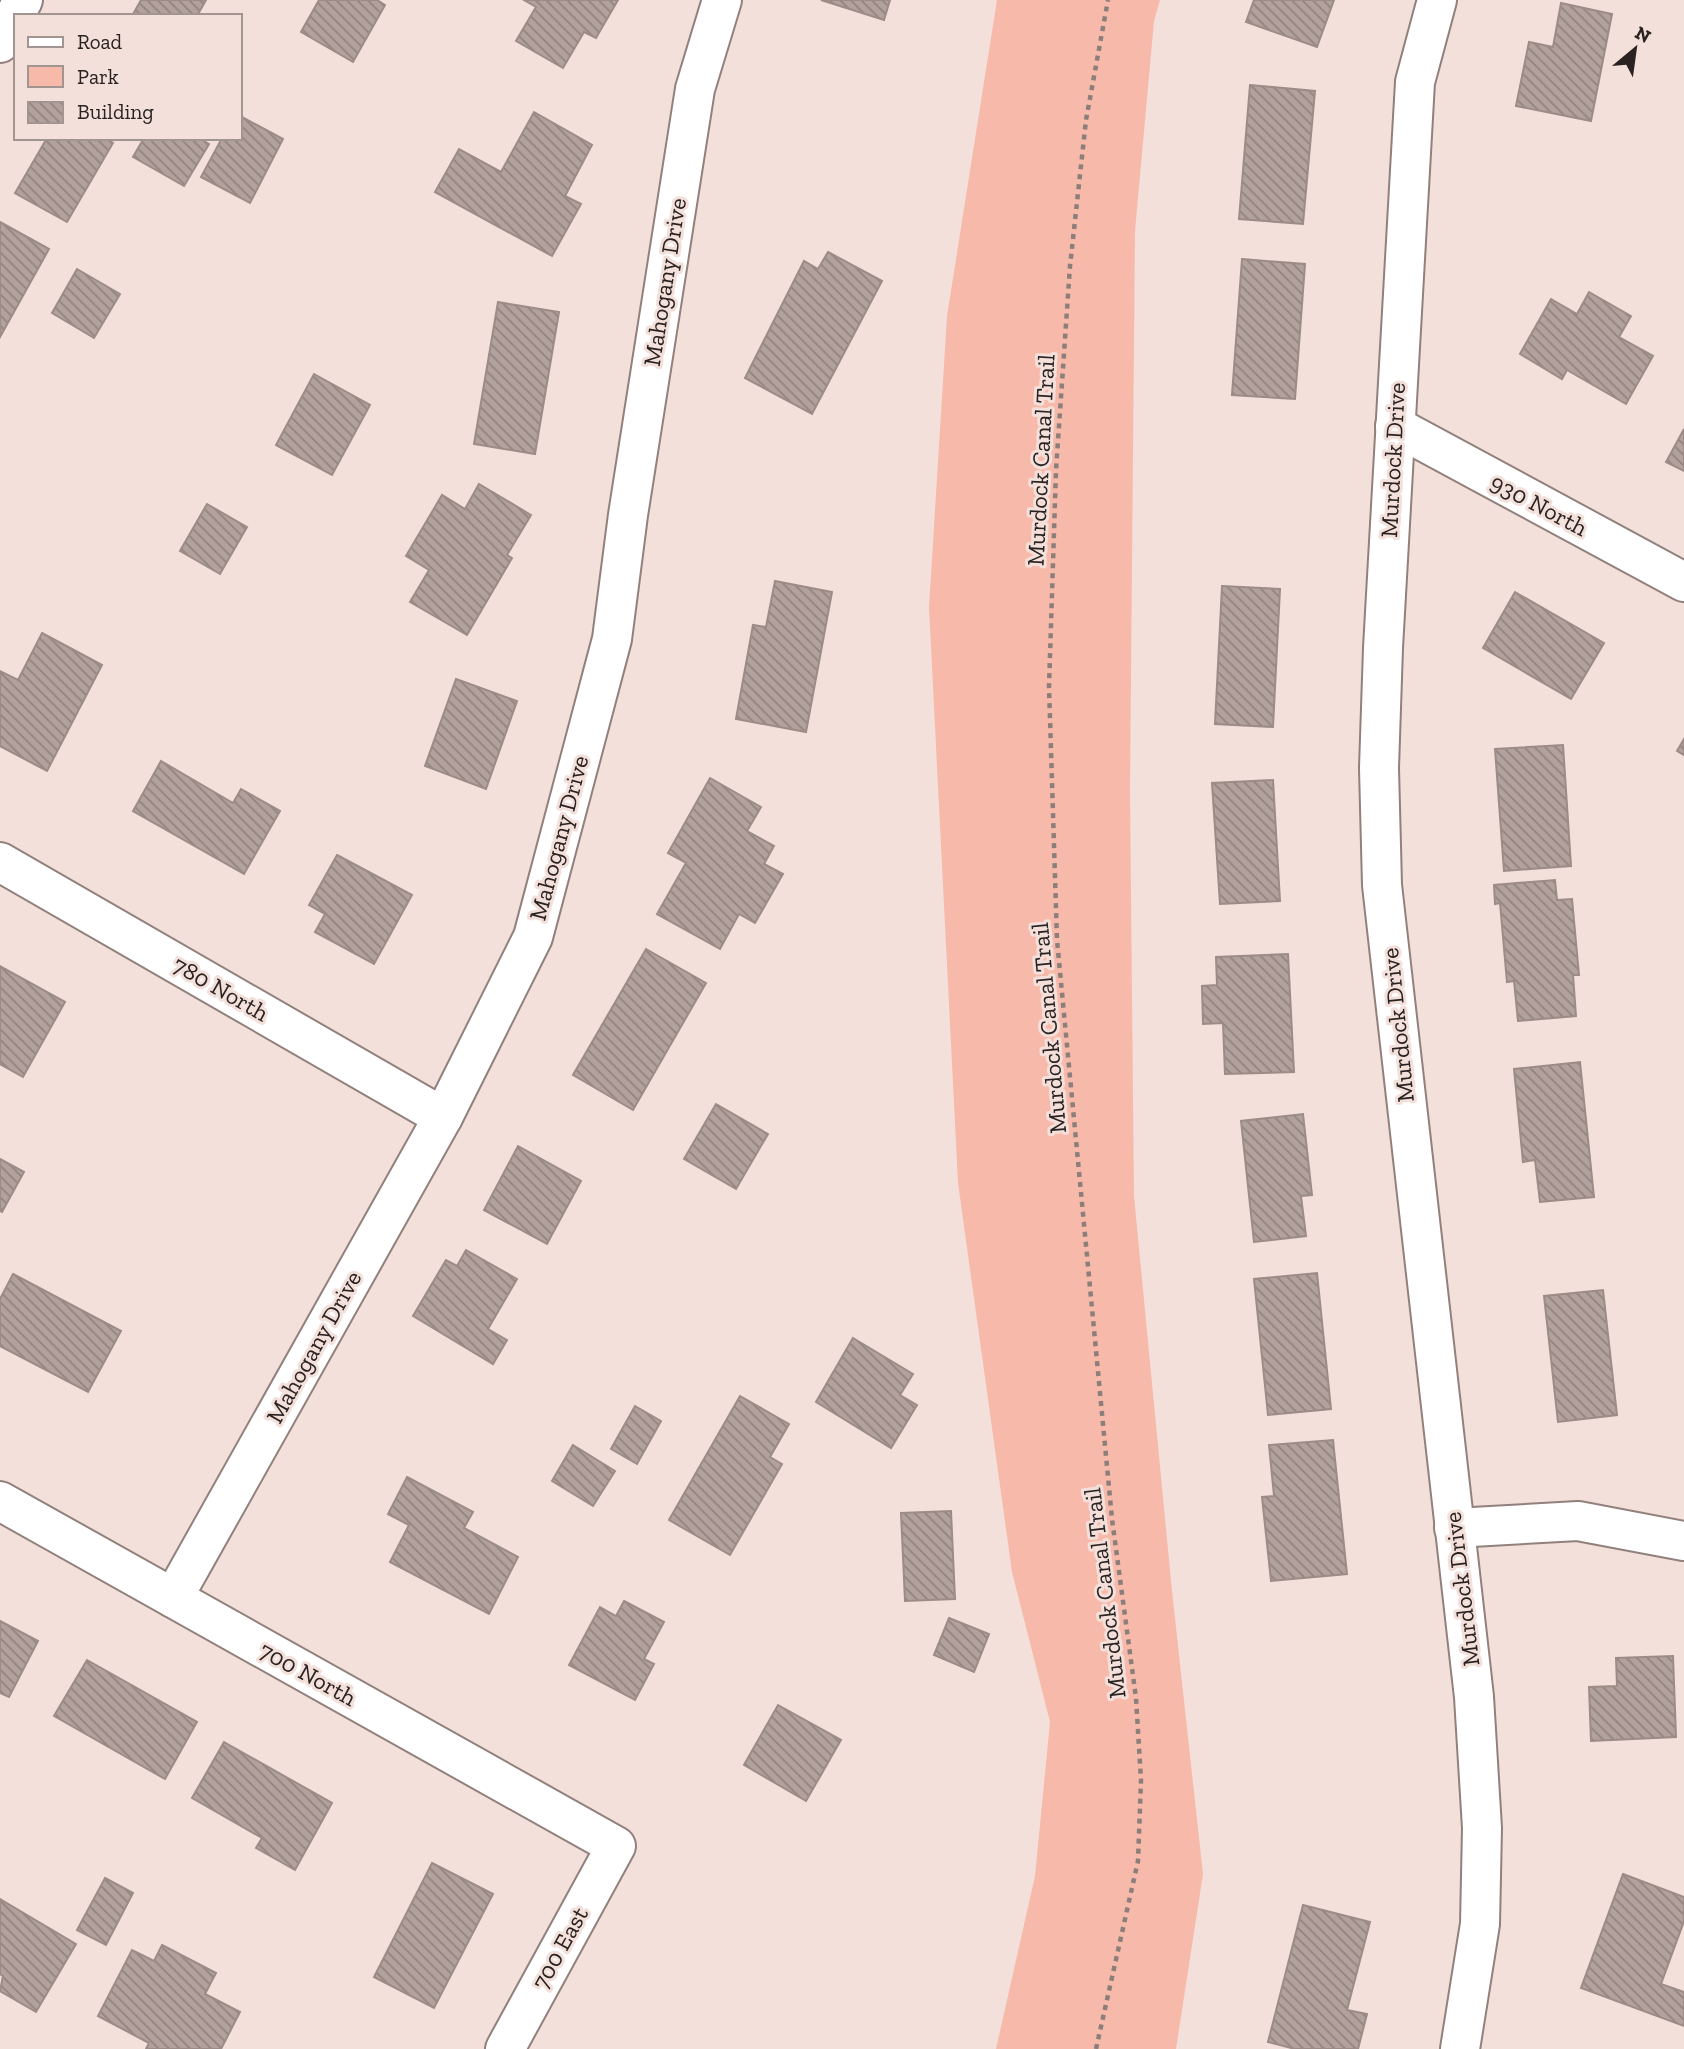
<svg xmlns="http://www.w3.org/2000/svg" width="1684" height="2049" font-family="'Zilla Slab',serif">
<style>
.green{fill:#f7baaa}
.building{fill:url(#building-back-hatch);stroke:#9c8b86;stroke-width:2}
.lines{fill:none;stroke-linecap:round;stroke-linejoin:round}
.minor-casing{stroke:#91807c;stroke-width:42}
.path{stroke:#8b7e7b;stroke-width:4.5;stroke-dasharray:5 5;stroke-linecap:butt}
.minor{stroke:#fff;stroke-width:38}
.labels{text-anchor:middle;stroke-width:6;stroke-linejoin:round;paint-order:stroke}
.street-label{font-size:24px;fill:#292221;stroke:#f3e0db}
</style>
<defs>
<pattern id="building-back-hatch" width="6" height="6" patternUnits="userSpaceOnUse" patternTransform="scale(1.75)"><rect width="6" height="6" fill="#b2a19c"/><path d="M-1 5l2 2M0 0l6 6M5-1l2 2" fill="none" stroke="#91837f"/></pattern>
</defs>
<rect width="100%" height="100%" fill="#f3e0db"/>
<path class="green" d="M997,0H1160L1154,21L1135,231L1130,790L1134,1196L1172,1591L1203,1874L1176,2049H996L1035,1876L1050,1722L1012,1572L958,1183L929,607L947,316Z"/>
<g class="building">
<path d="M141,0H206L197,16H132Z"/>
<path d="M319,0H377L385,5L353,62L301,32Z"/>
<path d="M524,0H618L596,38L584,32L563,68L516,41L536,7Z"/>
<path d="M821,0H890L884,20Z"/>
<path d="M1254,0H1334L1317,47L1246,22Z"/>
<path d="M1561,3L1612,14L1591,121L1516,106L1529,42L1553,47Z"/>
<path d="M1250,85L1315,91L1303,224L1239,219Z"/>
<path d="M534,112L592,145L565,196L581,204L552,256L435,192L459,149L501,172Z"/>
<path d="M240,116L283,139L250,203L201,177L222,138H240Z"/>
<path d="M47,138H104L113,143L67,222L15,193Z"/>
<path d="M144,138H199L209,144L184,186L133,157Z"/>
<path d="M0,222L49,249L0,337Z"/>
<path d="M828,252L882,281L812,414L745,378L804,261L818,269Z"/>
<path d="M1242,259L1305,264L1295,399L1232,395Z"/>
<path d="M77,269L120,294L94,338L52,313Z"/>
<path d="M1589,292L1631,316L1619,337L1653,356L1626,404L1567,370L1562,379L1520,354L1551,299L1577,314Z"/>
<path d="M498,302L559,312L535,454L474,444Z"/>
<path d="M314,374L370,405L332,475L276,445Z"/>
<path d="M1684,429V471L1666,462Z"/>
<path d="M479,484L531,515L507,555L512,558L467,635L410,602L429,570L406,556L442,495L465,509Z"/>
<path d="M207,504L247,527L220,574L180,551Z"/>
<path d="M775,581L832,592L806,732L736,719L753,625L766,627Z"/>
<path d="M1222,586L1280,589L1273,727L1215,724Z"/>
<path d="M1515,592L1604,643L1571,699L1483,648Z"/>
<path d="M42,633L102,665L47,771L0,746V671L18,680Z"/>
<path d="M456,679L517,701L486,789L425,766Z"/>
<path d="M1684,739V755L1677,751Z"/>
<path d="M1563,745L1571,866L1504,871L1495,749Z"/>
<path d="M161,761L233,803L241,789L280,811L244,874L133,811Z"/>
<path d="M710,778L761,807L747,831L774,846L764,864L783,874L755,923L739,914L720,949L657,914L686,863L668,853Z"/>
<path d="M1273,780L1280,901L1220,904L1212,783Z"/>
<path d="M337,855L412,895L374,964L315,932L325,914L309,905Z"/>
<path d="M1555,880L1557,900L1572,899L1579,975H1573L1576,1016L1518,1021L1514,981L1507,982L1500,903L1495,904L1494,885Z"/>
<path d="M646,949L706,983L633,1110L573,1075Z"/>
<path d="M1288,954L1294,1072L1225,1074L1223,1023L1203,1024L1202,986L1217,985L1216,957Z"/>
<path d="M0,966L65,1002L23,1077L0,1064Z"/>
<path d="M1580,1062L1594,1197L1540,1202L1535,1160L1523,1162L1514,1069Z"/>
<path d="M716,1104L768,1134L736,1189L684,1159Z"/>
<path d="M1303,1114L1312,1195L1301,1196L1306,1236L1254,1242L1241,1121Z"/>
<path d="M518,1146L581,1181L547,1244L484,1210Z"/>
<path d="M0,1159L24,1172L2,1212L0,1211Z"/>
<path d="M466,1250L517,1279L488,1329L507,1340L493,1364L413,1316L446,1260L457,1266Z"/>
<path d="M1317,1273L1331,1409L1268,1415L1254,1279Z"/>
<path d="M13,1274L121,1331L88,1392L0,1346V1299Z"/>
<path d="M1603,1290L1617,1415L1558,1422L1544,1296Z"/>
<path d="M853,1338L913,1374L900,1395L917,1405L891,1448L816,1402Z"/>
<path d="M740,1396L789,1424L770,1457L782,1464L730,1555L669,1520Z"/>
<path d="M635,1406L661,1421L637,1464L611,1449Z"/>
<path d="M1333,1440L1347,1574L1271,1581L1262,1497L1274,1496L1269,1445Z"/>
<path d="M573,1445L615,1471L593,1506L552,1481Z"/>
<path d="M407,1477L473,1512L464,1528L518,1557L489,1614L390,1562L409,1525L388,1514Z"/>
<path d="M951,1511L955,1599L905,1601L901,1513Z"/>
<path d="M624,1601L664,1622L644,1659L654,1664L635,1700L569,1665L600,1607L616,1616Z"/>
<path d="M949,1618L989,1634L974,1672L934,1655Z"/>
<path d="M0,1621L38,1641L9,1697L0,1693Z"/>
<path d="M1673,1656L1676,1737L1591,1741L1589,1687L1617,1686L1616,1658Z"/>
<path d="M87,1660L197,1722L165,1779L54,1716Z"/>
<path d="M778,1705L841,1740L806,1801L744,1765Z"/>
<path d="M224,1742L332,1803L295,1870L256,1848L262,1838L192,1798Z"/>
<path d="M432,1863L493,1894L434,2008L374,1977Z"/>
<path d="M1623,1874L1684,1897V1921L1661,1984L1684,1992V2026L1581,1988Z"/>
<path d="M105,1878L133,1893L106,1945L77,1930Z"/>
<path d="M0,1899L76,1944L36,2012L0,1991L3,1976L0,1974Z"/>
<path d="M1303,1905L1370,1922L1347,2010L1367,2014L1358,2049H1295L1268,2042Z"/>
<path d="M162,1945L216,1973L205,1994L240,2012L221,2049H146L149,2043L98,2016L132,1950L154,1961Z"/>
</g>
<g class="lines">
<g class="minor-casing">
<g id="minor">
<path d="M1437,0L1415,82L1383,648L1379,768L1382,885L1474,1697L1482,1828L1480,1924L1460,2049"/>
<path d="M0,43L23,0"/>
<path d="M1395,426L1684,582"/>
<path d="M0,862L443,1117"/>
<path d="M0,1501L616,1846L505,2049"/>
<path d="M1454,1528L1578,1521L1684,1541"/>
<path d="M173,1598L443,1117L533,937L612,639L628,515L695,89L722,0"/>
</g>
</g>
<path class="path" d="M1096,2049L1138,1861L1141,1780L1136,1698L1112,1519L1057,940L1049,687L1056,470L1070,266L1086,120L1108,0"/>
<use href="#minor" class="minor"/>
</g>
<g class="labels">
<g class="street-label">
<text transform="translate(665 282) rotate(-81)" y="8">Mahogany Drive</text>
<text transform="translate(1041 460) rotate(-87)" y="8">Murdock Canal Trail</text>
<text transform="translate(1393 460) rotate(-87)" y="8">Murdock Drive</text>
<text transform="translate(1539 505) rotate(28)" y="8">930 North</text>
<text transform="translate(559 838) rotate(-75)" y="8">Mahogany Drive</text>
<text transform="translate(221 989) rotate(30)" y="8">780 North</text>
<text transform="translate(1398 1025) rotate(-96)" y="8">Murdock Drive</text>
<text transform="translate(1049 1028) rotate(-95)" y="8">Murdock Canal Trail</text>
<text transform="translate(314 1347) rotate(-61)" y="8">Mahogany Drive</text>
<text transform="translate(1462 1589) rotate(-97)" y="8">Murdock Drive</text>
<text transform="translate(1105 1593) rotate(-97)" y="8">Murdock Canal Trail</text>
<text transform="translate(308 1674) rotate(29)" y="8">700 North</text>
<text transform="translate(560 1948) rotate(-61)" y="8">700 East</text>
</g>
</g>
<rect x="14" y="14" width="228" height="126" fill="#f3e0db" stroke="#a29491" stroke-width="2"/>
<rect x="28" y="37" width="35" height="10" fill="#ffffff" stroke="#a29491" stroke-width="2"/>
<text x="77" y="49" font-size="21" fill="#292221">Road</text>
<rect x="28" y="66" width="35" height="21" fill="#f7baaa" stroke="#a29491" stroke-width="2"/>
<text x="77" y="84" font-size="21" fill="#292221">Park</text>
<rect x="28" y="102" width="35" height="21" fill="url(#building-back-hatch)" stroke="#a29491" stroke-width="2"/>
<text x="77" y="119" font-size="21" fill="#292221">Building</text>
<g transform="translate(1635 49) rotate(29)" stroke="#f3e0db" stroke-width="5" paint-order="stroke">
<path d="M0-5L12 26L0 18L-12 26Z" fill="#292221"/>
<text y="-10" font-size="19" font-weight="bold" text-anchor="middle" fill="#292221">N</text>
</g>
</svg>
